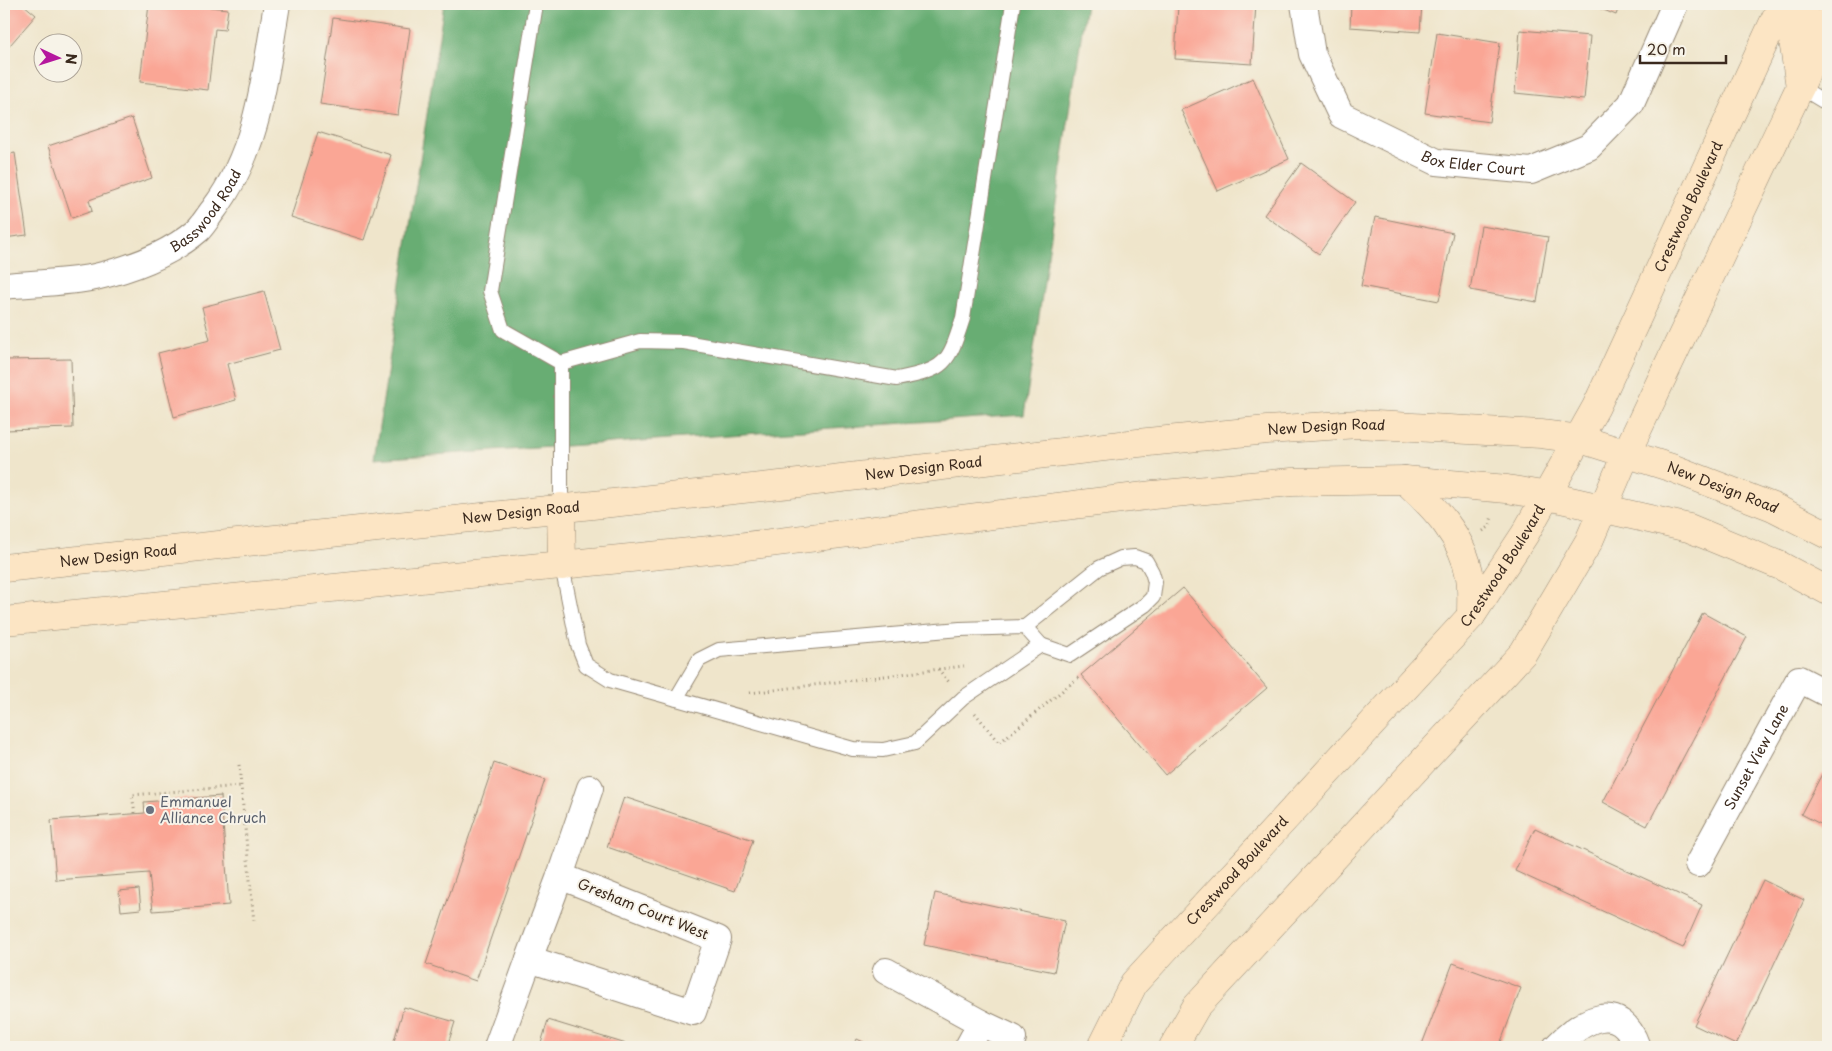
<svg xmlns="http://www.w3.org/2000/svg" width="1832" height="1051" font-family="'Playpen Sans',sans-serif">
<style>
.forest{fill:#68ad73;stroke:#526c48}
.building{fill:#faa695}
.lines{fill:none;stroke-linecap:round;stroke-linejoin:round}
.lane-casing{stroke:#958874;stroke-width:16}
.street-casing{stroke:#958874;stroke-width:28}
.secondary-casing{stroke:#958874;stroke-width:29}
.path{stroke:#958874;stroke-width:3;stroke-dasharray:1 4;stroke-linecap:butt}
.lane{stroke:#fff;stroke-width:14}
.street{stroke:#fff;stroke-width:26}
.secondary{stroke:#fce5c4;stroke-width:28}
.worship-dot{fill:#6b7280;stroke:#f7f3e8;stroke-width:2}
.labels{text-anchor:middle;stroke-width:4;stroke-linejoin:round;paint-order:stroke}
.street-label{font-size:14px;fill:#3b2a1e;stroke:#f7f3e8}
.worship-label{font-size:14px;fill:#5b616d;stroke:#f7f3e8;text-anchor:start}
</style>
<rect width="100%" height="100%" fill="#f7f3e8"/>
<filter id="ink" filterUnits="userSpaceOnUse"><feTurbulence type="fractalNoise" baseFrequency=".02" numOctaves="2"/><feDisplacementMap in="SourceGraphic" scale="10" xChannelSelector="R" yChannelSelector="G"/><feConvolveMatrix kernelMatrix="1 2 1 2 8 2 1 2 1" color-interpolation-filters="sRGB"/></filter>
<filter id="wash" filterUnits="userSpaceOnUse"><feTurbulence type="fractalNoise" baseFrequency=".0096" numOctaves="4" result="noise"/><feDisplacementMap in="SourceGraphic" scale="20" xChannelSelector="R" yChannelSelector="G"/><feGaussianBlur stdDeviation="1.12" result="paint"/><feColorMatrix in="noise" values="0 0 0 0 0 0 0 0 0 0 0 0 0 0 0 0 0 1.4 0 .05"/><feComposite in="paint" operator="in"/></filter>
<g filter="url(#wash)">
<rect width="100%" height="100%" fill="#efe5cb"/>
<path class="forest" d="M444,4H1086L1024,415L374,459Z"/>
<g id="blocks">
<g class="building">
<path d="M4,4H23L36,15L4,52Z"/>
<path d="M149,4H183L228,9L225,30L215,29L208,90L140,82Z"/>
<path d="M1178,4H1256L1252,64L1175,59Z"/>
<path d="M1351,4H1422L1420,32L1350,27Z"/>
<path d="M1589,4H1620L1616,15Z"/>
<path d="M333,18L410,29L398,115L320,104Z"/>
<path d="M1520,30L1590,36L1584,100L1515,93Z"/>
<path d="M1437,33L1500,43L1489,122L1425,113Z"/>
<path d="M1253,78L1289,159L1218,191L1181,110Z"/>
<path d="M132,118L152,178L89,200L92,211L72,218L48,146Z"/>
<path d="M318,132L391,155L364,240L291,217Z"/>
<path d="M15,153L27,235L4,238V155Z"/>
<path d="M1301,163L1355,202L1319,254L1264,215Z"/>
<path d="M1375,217L1453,233L1439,301L1361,286Z"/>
<path d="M1481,226L1548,237L1537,302L1470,290Z"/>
<path d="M264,291L280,350L227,364L236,400L174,417L158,353L210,340L202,307Z"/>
<path d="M71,359L73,428L4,430V360Z"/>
<path d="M1183,588L1267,688L1165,775L1081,675Z"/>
<path d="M1703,613L1747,637L1647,826L1603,802Z"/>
<path d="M494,763L545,780L476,981L426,964Z"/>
<path d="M1822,774L1828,777V828L1801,814Z"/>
<path d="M221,796L229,905L153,911L149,873L56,880L51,820L145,813L144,802Z"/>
<path d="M624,797L753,840L735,891L607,847Z"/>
<path d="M1535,828L1702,905L1683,948L1515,871Z"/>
<path d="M1763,880L1804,900L1736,1045L1694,1025Z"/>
<path d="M139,889L141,909L121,911L119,891Z"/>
<path d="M935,893L1065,921L1054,972L924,945Z"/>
<path d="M1453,963L1521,988L1499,1047H1421Z"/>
<path d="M404,1007L455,1022L447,1047H392Z"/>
<path d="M548,1020L636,1047H540Z"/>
<path d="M857,1039L874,1047H853Z"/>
</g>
</g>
</g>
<g filter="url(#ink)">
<use href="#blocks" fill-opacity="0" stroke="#958874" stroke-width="1"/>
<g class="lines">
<g class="lane-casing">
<g id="lane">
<path d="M536,4L490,291L503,330L561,363V507"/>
<path d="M1800,87L1828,104"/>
<path d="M561,363L640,341L684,342L897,379C946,369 948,365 963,318L1013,4"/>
<path d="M562,566L578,645L586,665L610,680L853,749L883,750L915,743L963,698L1041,645L1025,627L960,629L719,650L699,660L676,699"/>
<path d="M1025,627L1099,568L1121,558L1135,557L1146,561L1152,572L1155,582L1153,597L1145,605L1070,655L1041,645"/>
</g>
</g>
<g class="street-casing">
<g id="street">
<path id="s1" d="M1304,4L1312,54L1341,115L1437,162L1531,171L1589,147L1631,104L1675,4"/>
<path id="s2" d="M4,286C33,283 66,283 95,277C130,269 170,254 198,230C204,224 209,215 214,209C259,149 265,75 277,4"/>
<path id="s3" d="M1698,864L1799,679L1828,694"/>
<path d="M529,959L560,876"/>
<path d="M886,971L981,1023L968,1047"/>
<path d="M981,1023L1013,1038"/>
<path d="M497,1047L529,959L693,1012L718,939L560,876L590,788"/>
<path d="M1556,1047C1582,1020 1620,997 1637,1047"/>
</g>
</g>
<g class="secondary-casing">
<g id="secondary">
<path d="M1800,87L1793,40L1806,4"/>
<path d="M1405,480C1434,507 1463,536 1470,577C1472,589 1471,603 1471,616"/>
<path d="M561,507L562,566"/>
<path id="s4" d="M4,568L799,483L1138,443L1267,430L1358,424L1541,434L1580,439L1672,468L1773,507L1828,535"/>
<path d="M4,621L730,548L1153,495L1292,482L1405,480L1507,489L1548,496L1689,528L1781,566L1828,591"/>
<path id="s5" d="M1102,1047L1134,983L1471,616L1525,534L1596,407L1782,4"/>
<path d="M1173,1047L1196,1007L1523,653L1589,541L1627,452L1800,87L1828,21"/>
</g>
</g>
<g class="path">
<path d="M1483,531L1489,527L1492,516"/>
<path d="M938,669L949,682"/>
<path d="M750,693L964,666"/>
<path d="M975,713L999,743L1079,677"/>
<path d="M239,765L254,922"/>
<path d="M135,813L132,795L241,786"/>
</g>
<use href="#lane" class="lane"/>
<use href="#street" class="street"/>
<use href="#secondary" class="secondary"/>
</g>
</g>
<circle class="worship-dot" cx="150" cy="810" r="5"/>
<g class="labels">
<g class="street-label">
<text dy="5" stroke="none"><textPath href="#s1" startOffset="261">Box Elder Court</textPath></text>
<text dy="5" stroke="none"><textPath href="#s5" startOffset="1034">Crestwood Boulevard</textPath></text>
<text dy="5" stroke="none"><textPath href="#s2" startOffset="225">Basswood Road</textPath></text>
<text dy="5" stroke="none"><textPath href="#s4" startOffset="1330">New Design Road</textPath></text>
<text dy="5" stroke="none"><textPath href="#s4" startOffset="925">New Design Road</textPath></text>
<text dy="5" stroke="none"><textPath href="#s4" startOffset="1735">New Design Road</textPath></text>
<text dy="5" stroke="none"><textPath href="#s4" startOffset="520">New Design Road</textPath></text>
<text dy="5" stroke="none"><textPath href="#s4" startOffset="115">New Design Road</textPath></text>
<text dy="5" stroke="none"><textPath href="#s5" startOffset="629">Crestwood Boulevard</textPath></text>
<text dy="5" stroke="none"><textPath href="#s3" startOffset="122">Sunset View Lane</textPath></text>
<text dy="5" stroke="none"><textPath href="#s5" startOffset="224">Crestwood Boulevard</textPath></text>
<text transform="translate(643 909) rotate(22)" y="5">Gresham Court West</text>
</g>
<g class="worship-label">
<text x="160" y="807">Emmanuel<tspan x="160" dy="16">Alliance Chruch</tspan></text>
</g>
</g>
<rect width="1832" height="1051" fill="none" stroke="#f7f3e8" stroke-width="20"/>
<g transform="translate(58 58) rotate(94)"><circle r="24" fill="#f7f3e8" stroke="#aca397"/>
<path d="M0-4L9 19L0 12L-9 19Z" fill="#b5179e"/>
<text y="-8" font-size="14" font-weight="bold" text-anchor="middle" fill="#3b2a1e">N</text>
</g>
<path d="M1640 55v8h86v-8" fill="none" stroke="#3b2a1e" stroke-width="2.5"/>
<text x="1647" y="55" font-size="15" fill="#3b2a1e" stroke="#f7f3e8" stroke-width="4" paint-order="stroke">20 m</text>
</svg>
